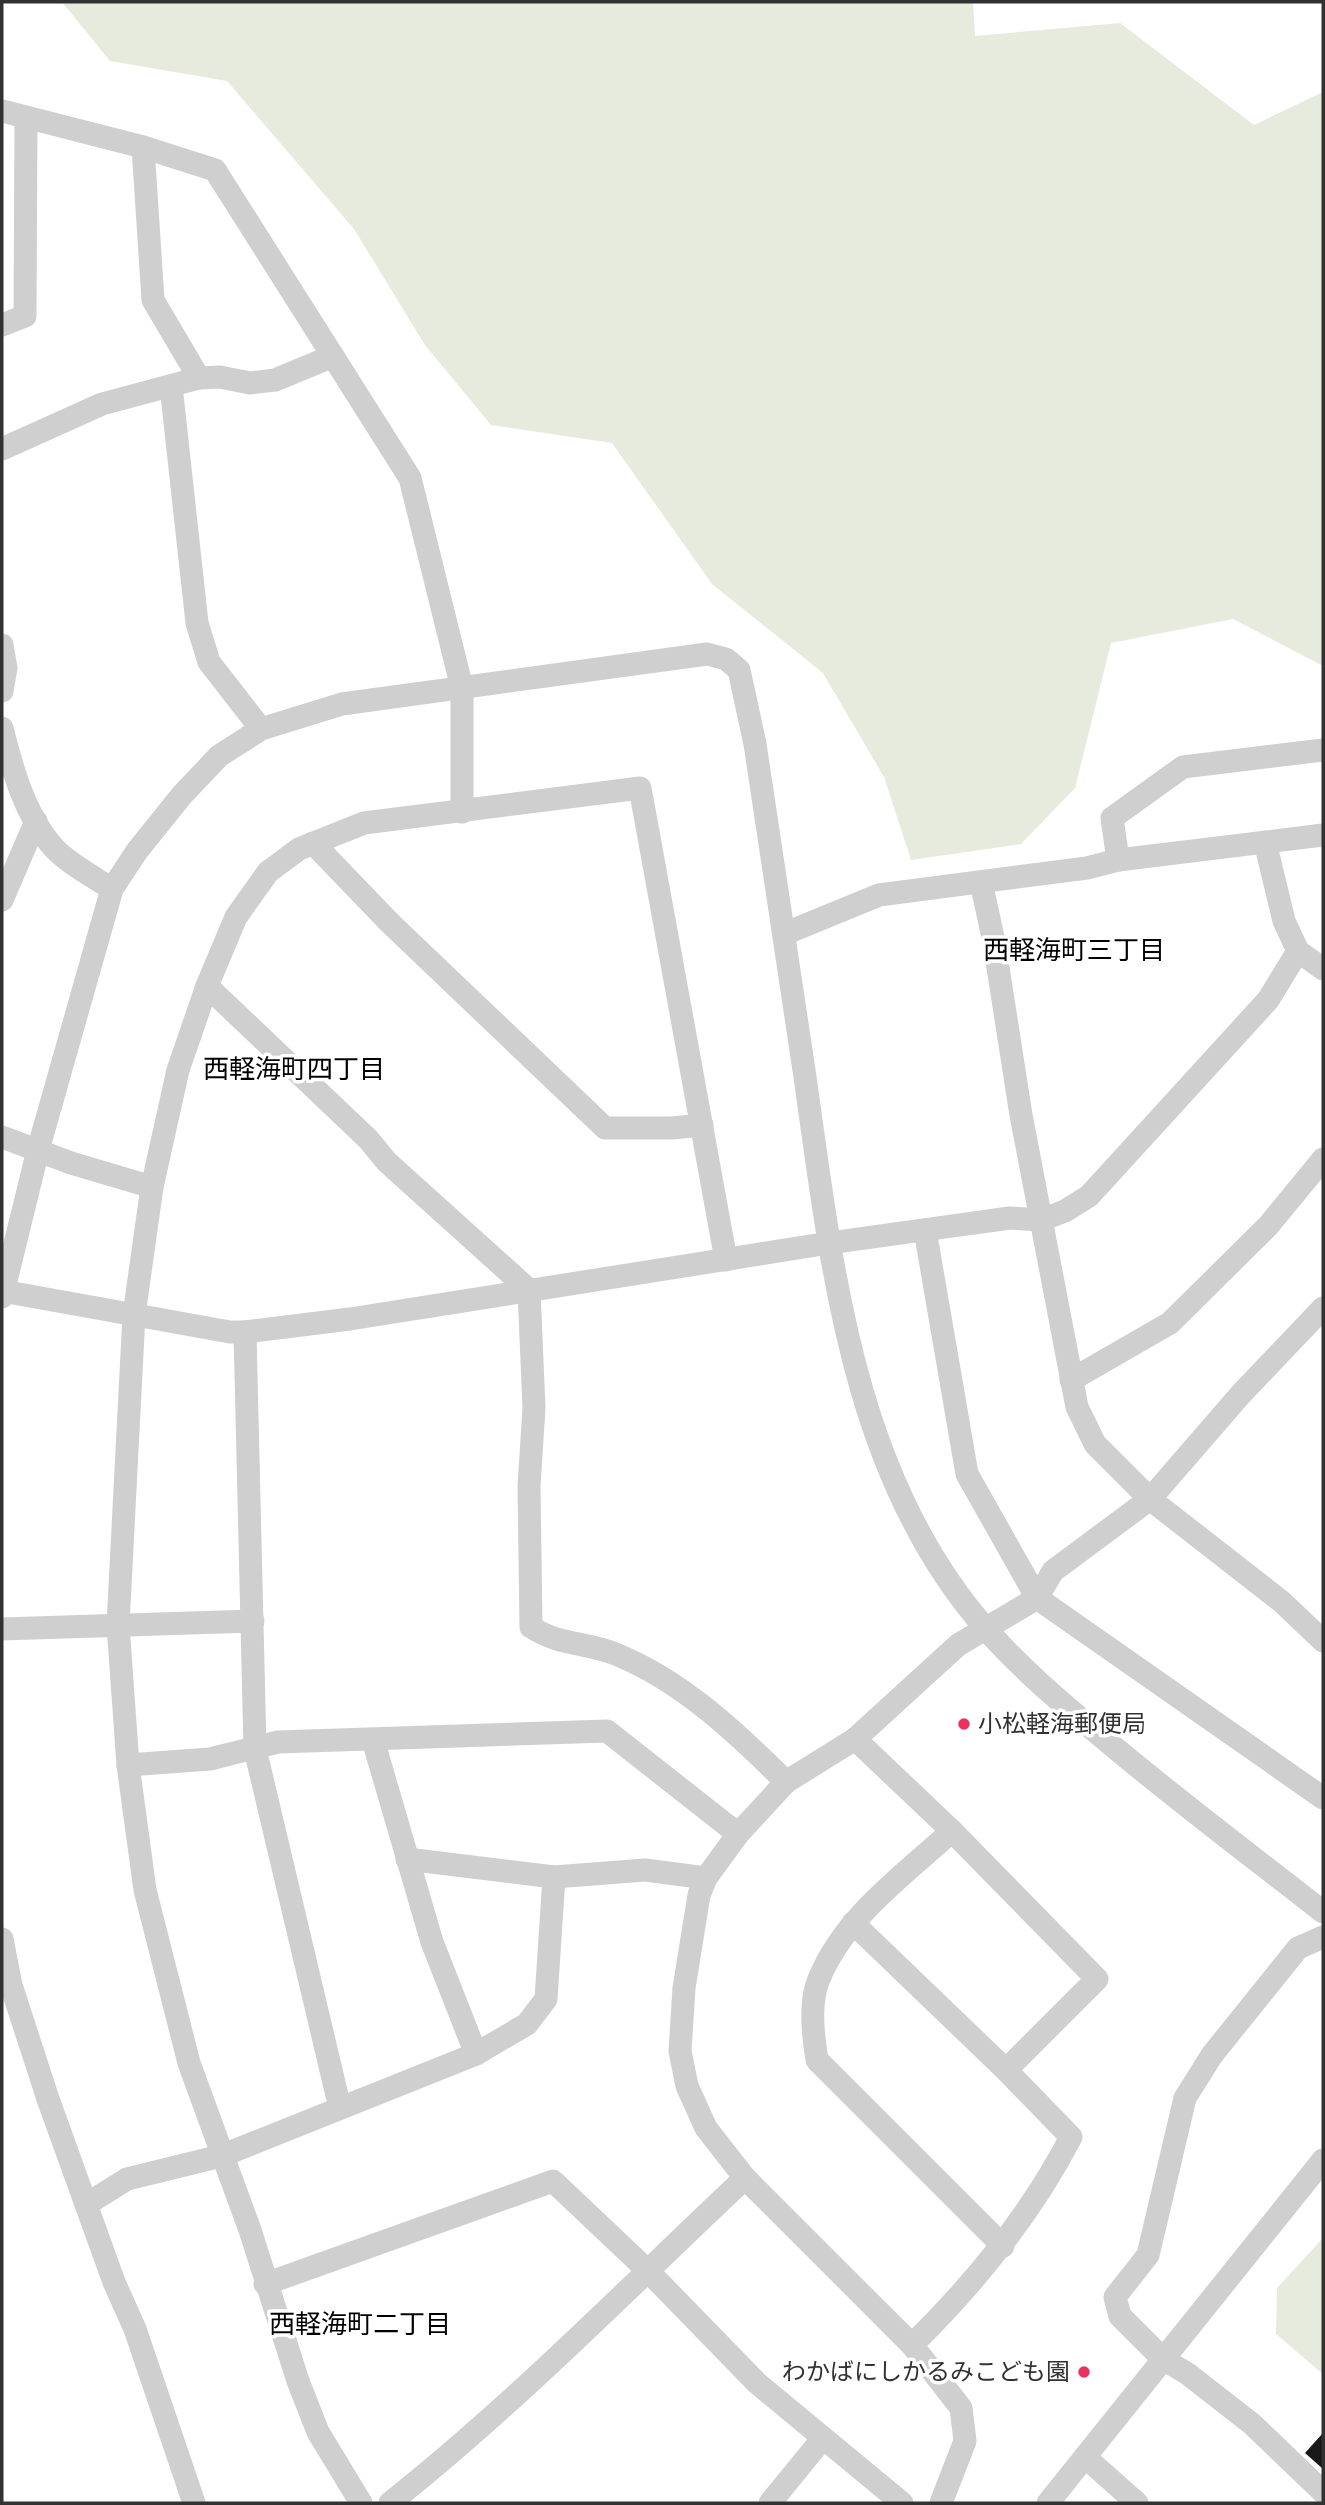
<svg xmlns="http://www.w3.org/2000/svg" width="1325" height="2505" font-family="Lato,'Noto Sans JP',sans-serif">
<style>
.green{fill:#e7ebdd}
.building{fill:#191919}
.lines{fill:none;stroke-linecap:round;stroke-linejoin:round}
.minor{stroke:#cfcfcf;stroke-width:23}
.poi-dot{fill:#e9335d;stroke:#fff;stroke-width:2.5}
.labels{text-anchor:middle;stroke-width:7;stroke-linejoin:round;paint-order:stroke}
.poi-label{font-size:24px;fill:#323232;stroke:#fff;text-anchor:start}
.neighbourhood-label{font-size:26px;fill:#000;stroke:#fff}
</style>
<rect width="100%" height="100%" fill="#fff"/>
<g class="green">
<path d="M62,2H973L975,36L1120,23L1254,125L1323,92V666L1233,619L1111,643L1075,788L1021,844L911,860L884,777L823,673L712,584L612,443L491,425L425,345L354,229L227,81L110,61Z"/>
<path d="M1323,2238V2374L1276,2334L1277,2288Z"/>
</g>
<path class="building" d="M1323,2433V2469L1305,2453Z"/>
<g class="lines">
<g class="minor">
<path d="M2,111L143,147L215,170L410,478L462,688V812"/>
<path d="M143,147L153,300L199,378"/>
<path d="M2,325L25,316L26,120"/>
<path d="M171,386L197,623L209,662L261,729"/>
<path d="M2,449L102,404L199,378L220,377L250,383L275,380L333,356"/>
<path d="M2,645L6,668L2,691"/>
<path d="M2,728C12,768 25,816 54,848C69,864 94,877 112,889"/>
<path d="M1265,842L1284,921L1298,951L1323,969"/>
<path d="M313,843L390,923L605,1128H672L702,1125"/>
<path d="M1118,860L1112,818L1183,767L1323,750"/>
<path d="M981,882L994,942L1021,1115L1077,1407L1095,1444L1150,1499L1282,1602L1323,1641"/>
<path d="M2,900L36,821"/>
<path d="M784,934L879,895L1087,868L1118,860L1323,835"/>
<path d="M207,986L368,1139L387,1162L529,1290L534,1408L529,1486L531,1627C560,1646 588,1642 618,1655C683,1682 737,1733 786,1782"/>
<path d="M2,1137L71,1163L152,1187"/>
<path d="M925,1230L967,1474L1037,1598L1323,1798"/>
<path d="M2,1291L230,1332H245L350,1319L829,1243L1010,1218L1041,1220L1065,1211L1089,1196L1268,1000L1298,951"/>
<path d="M2,1297L38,1150L112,889L137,851L182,795L219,756L261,729L342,704L707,654L726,659L739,670L755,744C772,855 789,966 805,1077C832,1268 853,1479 987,1630C1022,1670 1062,1703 1102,1737C1174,1798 1249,1854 1323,1912"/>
<path d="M245,1332L255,1749L340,2108"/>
<path d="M1071,1380L1170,1323L1268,1226L1323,1159"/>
<path d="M2,1629L253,1621"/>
<path d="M855,1739L952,1831L1097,1979L1006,2070L1071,2137C1030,2216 975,2283 912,2345"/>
<path d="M373,1740L432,1942L476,2054"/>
<path d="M128,1765L210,1759L278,1742L607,1731L738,1834"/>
<path d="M952,1831C905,1874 844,1917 819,1979C809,2001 813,2036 817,2060L1003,2246"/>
<path d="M407,1859L554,1877"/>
<path d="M853,1923L1006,2070"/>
<path d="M1323,1937L1298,1948L1212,2055L1185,2098L1148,2255L1115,2297L1120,2316L1163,2359L1188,2374L1252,2424L1323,2492"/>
<path d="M2,1939L11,1985L48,2099L114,2282L135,2329L194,2503"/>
<path d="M87,2204L127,2179L221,2156L476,2054L527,2024L546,1999L554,1877L645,1870L706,1878"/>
<path d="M265,2284L553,2181L647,2270L757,2383L902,2503"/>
<path d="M1085,2457L1137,2503"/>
<path d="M361,2503L318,2432L298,2381L250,2230L189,2063L145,1890L128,1765L118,1625L134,1315L152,1187L178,1070L207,986L236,917L268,872L299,849L364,823L640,788L726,1260"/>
<path d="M390,2503C516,2403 628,2288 745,2178"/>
<path d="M770,2503L823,2438"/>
<path d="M941,2503L965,2441L961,2408L912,2345L745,2178L706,2128L687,2086L680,2051L684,1988L699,1895L706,1878L738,1834L786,1782L855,1739L958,1645L1037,1598L1053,1571L1150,1499L1241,1394L1323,1308"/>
<path d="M1048,2503L1323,2160"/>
</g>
</g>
<g class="poi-dot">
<circle cx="964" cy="1724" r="7"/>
<circle cx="1084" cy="2372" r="7"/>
</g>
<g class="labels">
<g class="poi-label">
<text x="978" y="1732">小松軽海郵便局</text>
<text x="1070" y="2380" text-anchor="end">わかばにしかるみこども園</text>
</g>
<g class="neighbourhood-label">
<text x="1074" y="959">西軽海町三丁目</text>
<text x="294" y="1078">西軽海町四丁目</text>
<text x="360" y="2333">西軽海町二丁目</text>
</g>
</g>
<rect width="1325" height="2505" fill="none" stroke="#323232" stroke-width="7"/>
</svg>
